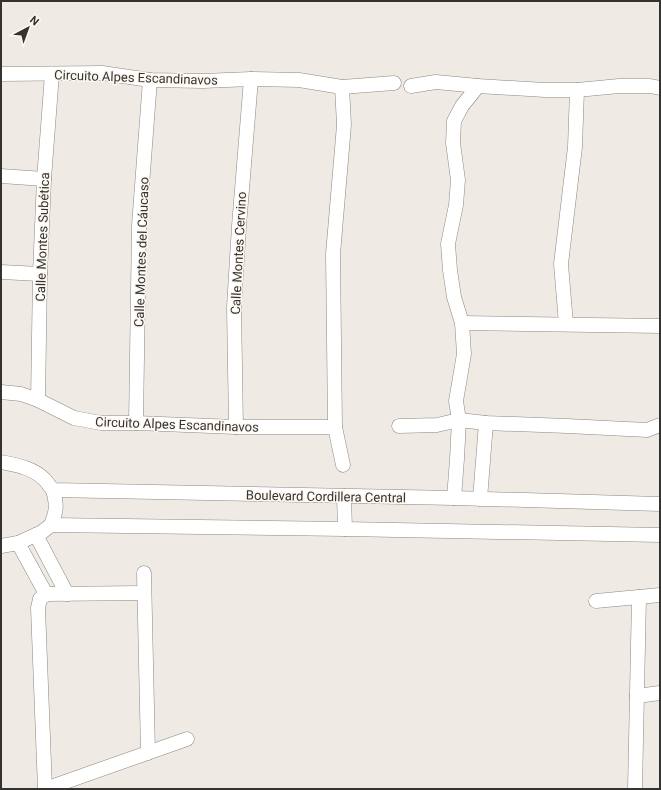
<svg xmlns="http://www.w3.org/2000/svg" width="661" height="790" font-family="Roboto,sans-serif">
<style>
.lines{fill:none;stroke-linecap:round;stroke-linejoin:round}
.minor-casing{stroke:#8c8781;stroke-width:15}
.minor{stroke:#fff;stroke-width:14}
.labels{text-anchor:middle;stroke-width:3;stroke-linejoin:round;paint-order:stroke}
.street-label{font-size:13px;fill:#353330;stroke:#fdf8f1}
</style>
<rect width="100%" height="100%" fill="#f0eae4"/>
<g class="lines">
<g class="minor-casing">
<g id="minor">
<path d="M1,74L102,73L150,80L203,81L251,79L299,80L342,87L394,83"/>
<path d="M411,86L436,82L478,86L545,90H577L619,86H650L660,88"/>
<path d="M342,87L344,125L333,254L335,427L343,465"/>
<path d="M1,176L44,179"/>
<path d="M1,272L40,274"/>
<path d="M462,323L660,326"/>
<path d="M566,324L561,264L575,147L577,90"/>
<path d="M1,392L21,394L38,400L74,418L101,423H136L236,427H335"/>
<path d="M38,400L40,274L44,179L52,74"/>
<path d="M136,423L139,225L150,80"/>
<path d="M399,426L437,425L459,420L486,423L567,426L647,430L660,425"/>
<path d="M236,427L234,307L239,226L251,79"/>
<path d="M1,462C16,465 34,468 45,480C48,483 50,487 53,490L454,498L660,504"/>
<path d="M344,496L345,529"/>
<path d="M454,498L457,459L459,420L456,401L464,354L462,323L454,297L450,270L448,244L456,205L458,180L453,143L454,121L462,106L478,86"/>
<path d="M480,499L486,423"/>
<path d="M51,525C57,510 57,505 53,490"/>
<path d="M36,535L67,594"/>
<path d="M18,543L46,594"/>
<path d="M1,546L18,543L42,532L51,525L345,529L660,535"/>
<path d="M144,573L148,753"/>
<path d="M596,601L660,595"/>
<path d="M637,696L660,693"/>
<path d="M45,789L38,608L40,599L46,594L144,593"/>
<path d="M45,789L187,739"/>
<path d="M635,789L639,597"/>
</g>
</g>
<use href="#minor" class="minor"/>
</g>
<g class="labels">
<g class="street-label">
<text transform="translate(136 77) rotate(2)" y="5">Circuito Alpes Escandinavos</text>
<text transform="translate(42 237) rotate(-88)" y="5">Calle Montes Subética</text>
<text transform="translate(141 252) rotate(-88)" y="5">Calle Montes del Cáucaso</text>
<text transform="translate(238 253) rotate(-87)" y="5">Calle Montes Cervino</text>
<text transform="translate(177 424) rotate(2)" y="5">Circuito Alpes Escandinavos</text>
<text transform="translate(326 496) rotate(1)" y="5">Boulevard Cordillera Central</text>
</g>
</g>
<rect width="661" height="790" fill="none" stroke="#353330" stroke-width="4"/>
<g transform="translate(28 28) rotate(41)" stroke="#fdf8f1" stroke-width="3" paint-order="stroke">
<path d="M0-3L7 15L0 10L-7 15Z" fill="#353330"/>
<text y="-6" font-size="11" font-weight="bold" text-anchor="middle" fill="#353330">N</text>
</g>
</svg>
